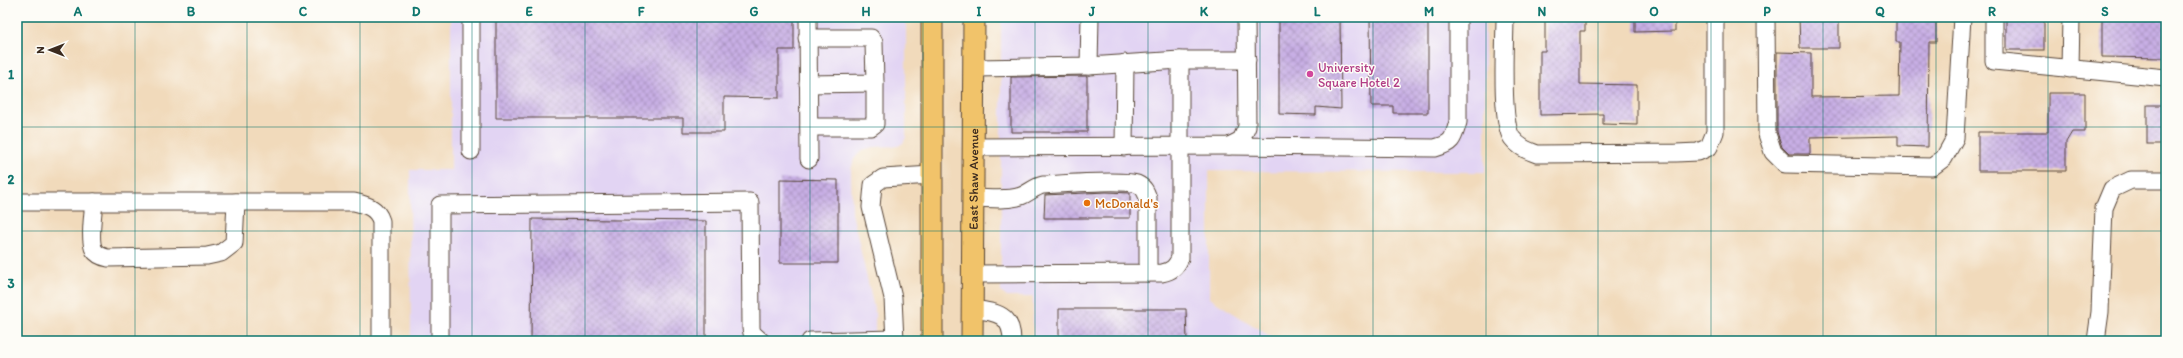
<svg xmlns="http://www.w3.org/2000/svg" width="2183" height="358" font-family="Itim,sans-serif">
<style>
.built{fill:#e2d4f3}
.building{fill:url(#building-cross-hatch)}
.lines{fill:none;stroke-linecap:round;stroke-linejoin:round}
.minor-casing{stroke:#564436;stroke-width:19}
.major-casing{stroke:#564436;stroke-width:23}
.minor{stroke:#fff;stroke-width:17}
.major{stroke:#f1c36a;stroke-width:21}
.grid{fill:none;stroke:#0f766e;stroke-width:1;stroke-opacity:0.55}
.hotel-dot{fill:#d1479c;stroke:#fdfcf7;stroke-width:1.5}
.food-dot{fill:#e8710a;stroke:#fdfcf7;stroke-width:1.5}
.labels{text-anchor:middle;stroke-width:3;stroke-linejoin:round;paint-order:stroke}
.hotel-label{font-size:13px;fill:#b23c85;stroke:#fdfcf7;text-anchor:start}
.street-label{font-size:13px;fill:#3b2a1e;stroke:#fdfcf7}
.food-label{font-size:13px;fill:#c56008;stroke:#fdfcf7;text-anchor:start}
.neatline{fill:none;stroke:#0f766e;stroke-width:1.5}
.grid-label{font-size:13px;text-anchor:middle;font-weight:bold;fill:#0f766e}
</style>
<defs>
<pattern id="building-cross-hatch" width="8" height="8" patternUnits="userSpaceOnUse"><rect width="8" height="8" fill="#c8afe5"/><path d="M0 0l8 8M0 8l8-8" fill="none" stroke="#a48fb9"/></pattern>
</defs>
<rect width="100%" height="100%" fill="#fdfcf7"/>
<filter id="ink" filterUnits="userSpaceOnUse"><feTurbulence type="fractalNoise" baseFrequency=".025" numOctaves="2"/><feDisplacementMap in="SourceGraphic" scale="8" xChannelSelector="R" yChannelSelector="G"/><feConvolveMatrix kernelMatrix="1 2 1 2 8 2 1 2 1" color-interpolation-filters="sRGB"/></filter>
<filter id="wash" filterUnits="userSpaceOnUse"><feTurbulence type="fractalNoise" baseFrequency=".012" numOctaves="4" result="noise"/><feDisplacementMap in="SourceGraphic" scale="16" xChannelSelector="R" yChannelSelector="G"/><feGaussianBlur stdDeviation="0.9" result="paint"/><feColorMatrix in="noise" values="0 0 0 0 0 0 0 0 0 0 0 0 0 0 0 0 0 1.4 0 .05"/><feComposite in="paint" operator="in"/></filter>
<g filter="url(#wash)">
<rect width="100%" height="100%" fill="#f1dabb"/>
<g class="built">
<path d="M451,17H906V137L903,143L898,146L873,147L862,150L854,159L851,170L852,213L875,313V341H411L410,170H451Z"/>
<path d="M1001,17H1485V172L1209,171V298L1278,341H1033V297H1007L1001,292Z"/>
</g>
<g id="blocks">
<g class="building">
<path d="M496,17H794V50H779V98L724,97V132H683V118H496Z"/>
<path d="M1279,17H1340L1341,109L1316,107V115L1279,114Z"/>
<path d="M1370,17H1428V113H1393V106H1371Z"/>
<path d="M1545,17H1585V31H1580V84L1637,85V125L1603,124V114L1540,115V51H1545Z"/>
<path d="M1635,17H1675V31L1635,32Z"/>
<path d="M1799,17H1839V48H1800Z"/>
<path d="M1896,17H1936V42H1929L1928,147L1898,146V136L1810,138V154H1789L1782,147L1777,132V52L1811,53V97L1899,96L1900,42H1896Z"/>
<rect x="2006" y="17" width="38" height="33"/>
<path d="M2102,17H2166V58L2102,57Z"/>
<path d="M1087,76V132H1011V77Z"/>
<path d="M2048,93H2085V132H2072L2066,142V171H1978V132H2048Z"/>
<rect x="2147" y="105" width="19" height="39"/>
<path d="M780,179L838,180V263H780Z"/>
<path d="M1106,192L1130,193V218H1044L1045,195Z"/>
<path d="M532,219L706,221V341H531Z"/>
<path d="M1059,309H1186L1187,341H1059Z"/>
</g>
</g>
</g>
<g filter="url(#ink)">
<use href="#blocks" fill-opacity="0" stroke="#564436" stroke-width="1"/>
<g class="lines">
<g class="minor-casing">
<g id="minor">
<path d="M471,17V151"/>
<path d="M808,17L809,159"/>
<path d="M1505,17C1505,41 1500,121 1512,138C1519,147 1526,150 1537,154L1676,153L1698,152L1709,147L1715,132V17"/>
<path d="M1766,17L1767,134L1773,152L1785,164L1932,167L1944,158L1955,138L1962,17"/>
<path d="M1994,17V61L2166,78"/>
<path d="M807,38H871L874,42L875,83L808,84"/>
<path d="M1089,66L1090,17"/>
<path d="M974,68L1089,66L1180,60H1247"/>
<path d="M2070,69L2071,17"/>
<path d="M809,127H871L875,124V83"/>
<path d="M1229,146L1435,148C1453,143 1453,139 1458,122V17"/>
<path d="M973,147L1229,146L1241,140L1247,127L1246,17"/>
<path d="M1124,147L1125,63"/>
<path d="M974,198C988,198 1007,201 1021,196C1029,193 1034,187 1043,185C1061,184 1123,179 1137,184C1144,187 1146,192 1148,198V273"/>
<path d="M17,202H354C367,205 377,208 381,221V341"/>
<path d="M94,202C93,213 89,241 94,250C97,255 103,257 108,258L207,256L221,253L234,243L236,202"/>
<path d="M972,274L1162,273C1172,271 1176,267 1180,258V60"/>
<path d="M972,309C995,312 1012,313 1012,341"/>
<path d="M440,341V205L750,202L751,328L752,333L761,341"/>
<path d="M810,341L895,339"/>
<path d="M895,341L893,298L871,207L873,185L883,178L932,175"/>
<path d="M2096,341L2100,312L2104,208L2112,189L2131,180H2166"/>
</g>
</g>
<g class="major-casing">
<g id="major">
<path d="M932,17V341"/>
<path id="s1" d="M972,341L974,17"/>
</g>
</g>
<use href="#minor" class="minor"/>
<use href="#major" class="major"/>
</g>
</g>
<path class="grid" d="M135,17V341M247,17V341M360,17V341M472,17V341M585,17V341M697,17V341M810,17V341M923,17V341M1035,17V341M1148,17V341M1260,17V341M1373,17V341M1486,17V341M1598,17V341M1711,17V341M1823,17V341M1936,17V341M2048,17V341M17,127H2166M17,231H2166"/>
<circle class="hotel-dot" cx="1310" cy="74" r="4"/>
<circle class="food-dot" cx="1087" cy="203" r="4"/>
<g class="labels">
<g class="hotel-label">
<text x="1318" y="72">University<tspan x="1318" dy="15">Square Hotel 2</tspan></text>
</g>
<g class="street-label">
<text dy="5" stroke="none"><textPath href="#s1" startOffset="162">East Shaw Avenue</textPath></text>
</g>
<g class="food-label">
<text x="1095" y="208">McDonald's</text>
</g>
</g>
<rect width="2183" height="358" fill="none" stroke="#fdfcf7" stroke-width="44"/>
<g transform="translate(50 50) rotate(270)" stroke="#fdfcf7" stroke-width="3" paint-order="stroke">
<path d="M0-3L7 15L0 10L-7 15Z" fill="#3b2a1e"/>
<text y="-6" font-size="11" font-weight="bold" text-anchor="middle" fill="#3b2a1e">N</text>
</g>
<rect x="22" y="22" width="2139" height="314" class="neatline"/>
<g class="grid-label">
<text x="78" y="16">A</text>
<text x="191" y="16">B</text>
<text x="303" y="16">C</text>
<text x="416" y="16">D</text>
<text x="529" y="16">E</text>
<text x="641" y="16">F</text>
<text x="754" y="16">G</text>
<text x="866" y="16">H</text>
<text x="979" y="16">I</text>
<text x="1092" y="16">J</text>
<text x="1204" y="16">K</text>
<text x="1317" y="16">L</text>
<text x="1429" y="16">M</text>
<text x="1542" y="16">N</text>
<text x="1654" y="16">O</text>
<text x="1767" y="16">P</text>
<text x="1880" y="16">Q</text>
<text x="1992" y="16">R</text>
<text x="2105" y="16">S</text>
<text x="11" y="79">1</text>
<text x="11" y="184">2</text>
<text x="11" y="288">3</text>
</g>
</svg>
